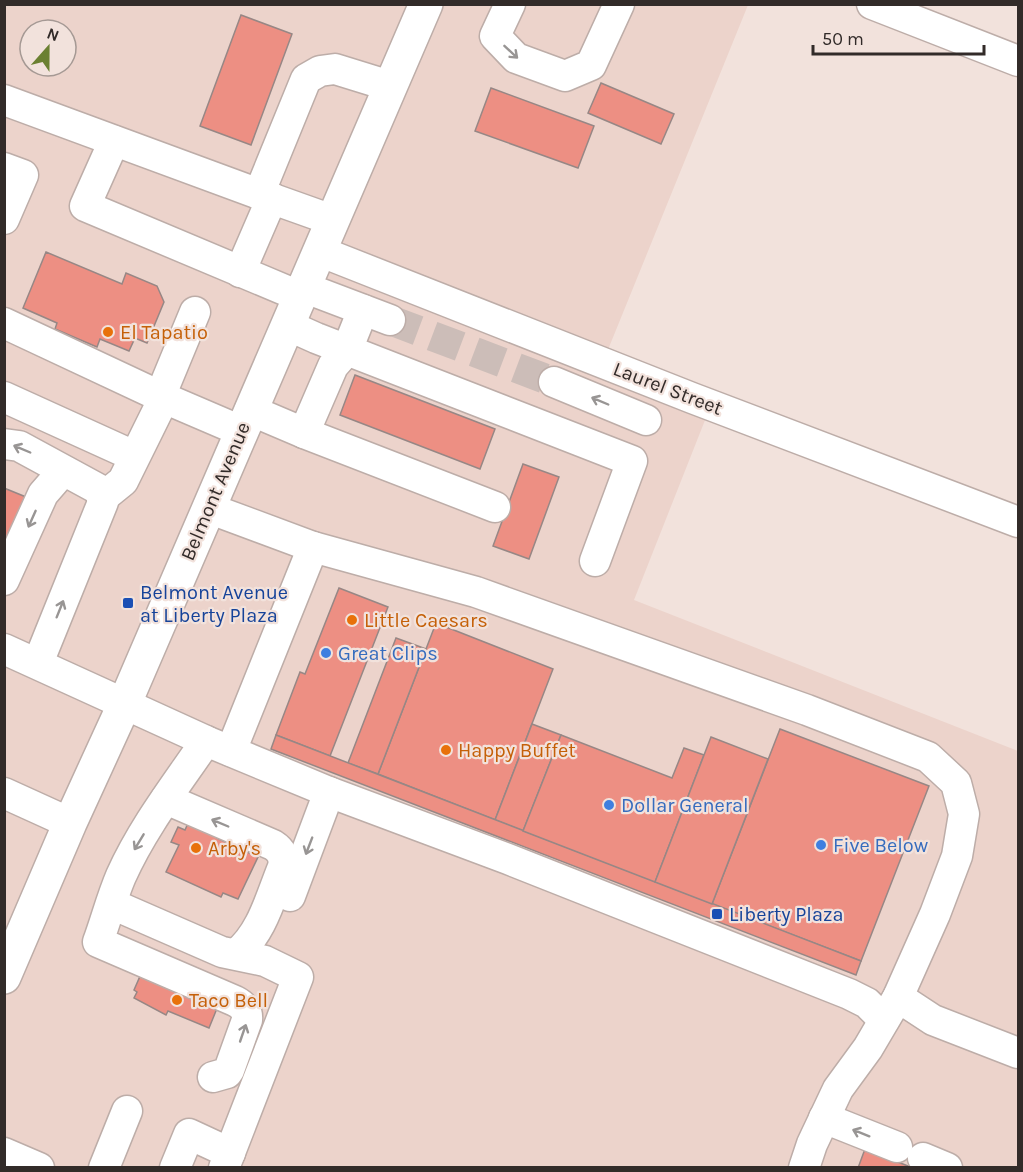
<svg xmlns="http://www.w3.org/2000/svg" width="1023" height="1172" font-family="Karla,sans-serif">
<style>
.built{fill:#ecd3cb;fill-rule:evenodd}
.building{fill:#ed8f83;stroke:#978785;stroke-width:1.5}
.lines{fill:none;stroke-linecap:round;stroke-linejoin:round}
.minor-tunnel{stroke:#ccbdb8;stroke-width:30;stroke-dasharray:30 15;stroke-linecap:butt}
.minor-casing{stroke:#bdada8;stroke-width:33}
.major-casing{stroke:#bdada8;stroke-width:36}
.minor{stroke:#fff;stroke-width:30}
.major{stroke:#fff;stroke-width:33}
.oneway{stroke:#989594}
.food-dot{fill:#e8710a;stroke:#f2e2dc;stroke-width:2}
.transit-dot{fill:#1a4fb4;stroke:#f2e2dc;stroke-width:2}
.shop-dot{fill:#3f7fe0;stroke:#f2e2dc;stroke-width:2}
.labels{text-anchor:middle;stroke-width:4.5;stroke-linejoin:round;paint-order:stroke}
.food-label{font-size:20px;fill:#c56008;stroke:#f2e2dc;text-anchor:start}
.street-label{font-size:20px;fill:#322b29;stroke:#f2e2dc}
.transit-label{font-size:20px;fill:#164399;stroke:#f2e2dc;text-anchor:start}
.shop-label{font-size:20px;fill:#366cbe;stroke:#f2e2dc;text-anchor:start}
</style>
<rect width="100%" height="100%" fill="#f2e2dc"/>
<path class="built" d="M5,5H748L603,362L711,405L634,600L1018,751V1167L5,1168ZM30,30H66V66H30Z"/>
<g class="building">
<path d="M241,15L292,34L251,145L200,126Z"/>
<path d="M601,83L674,114L661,144L588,113Z"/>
<path d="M491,88L594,126L578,168L475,131Z"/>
<path d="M46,252L122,284L126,273L157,286L164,302L147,343L135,338L129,351L100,339L97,347L55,329L57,323L23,308Z"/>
<path d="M355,375L495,429L480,469L340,415Z"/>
<path d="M523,464L559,477L529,559L493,546Z"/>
<path d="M4,488L26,497L4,547Z"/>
<path d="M339,588L388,607L330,756L276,735L300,672L305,674Z"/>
<path d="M436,623L553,669L495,820L378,774Z"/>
<path d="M396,638L426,649L378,774L348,763Z"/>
<path d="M532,724L561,735L523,831L495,820Z"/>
<path d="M780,729L929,786L861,961L712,904Z"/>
<path d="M276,735L861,961L856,975L271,749Z"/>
<path d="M561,735L672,778L684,748L704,755L655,882L523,831Z"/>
<path d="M711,737L768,759L712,904L655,882Z"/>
<path d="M189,821L218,834L217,838L258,857L238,899L223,893L221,897L166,872L179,845L171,842L178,827L185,830Z"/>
<path d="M141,974L220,1001L209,1028L168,1011L166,1015L134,998L137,992L134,990Z"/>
<path d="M865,1149L913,1168H858Z"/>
</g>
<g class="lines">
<path class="minor-tunnel" d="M390,320L554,382"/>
<g class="minor-casing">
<g id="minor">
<path d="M510,4L495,36L516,58L565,76L591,65L619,4"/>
<path d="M872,4L1018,61"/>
<path d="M4,100L259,194L306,79L320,71L335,69L390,86"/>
<path d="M114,141L85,206L299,296"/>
<path d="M4,168L23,175L4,219"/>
<path d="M259,194L332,220"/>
<path d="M319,251L692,398L1018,522"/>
<path d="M240,272L272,198"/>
<path d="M303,287L390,320"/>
<path d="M363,310L347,350L333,366L304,433L495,507"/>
<path d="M4,323L164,398L241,431"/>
<path d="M287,325L316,338L632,461L595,561"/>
<path d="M554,382L646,420"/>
<path d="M4,397L134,456"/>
<path d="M250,410L304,433"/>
<path d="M4,444L19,446L100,490L103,502L38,663"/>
<path d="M102,498L123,481L164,398V387L195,312"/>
<path d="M208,508L313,547L476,592L807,710L928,757L956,783L964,814L957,856L935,914L898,997L868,1048L838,1089L812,1144L804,1168"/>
<path d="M4,580L43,494L63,471"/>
<path d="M4,649L206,741L329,792L508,859L849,994L867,1003L884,1020"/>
<path d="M206,741C176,785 143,827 121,876C112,897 106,920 98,942L235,1001C243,1005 248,1011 247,1020L229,1070L227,1073L213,1077"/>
<path d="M231,751L313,547"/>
<path d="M4,793L70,823"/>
<path d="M166,799L273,845C281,850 285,857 283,867C271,896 262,934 236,954"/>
<path d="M290,896L329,792"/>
<path d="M112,904L222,952L265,961L298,977L224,1168"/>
<path d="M898,997L933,1020L1018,1053"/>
<path d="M824,1118L897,1147"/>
<path d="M4,1153L39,1168"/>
<path d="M923,1158L947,1168"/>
<path d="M104,1168L127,1111"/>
<path d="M175,1168L189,1134L230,1153"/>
</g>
</g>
<g class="major-casing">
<path id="major" d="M4,977L70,823L124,705L426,4"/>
</g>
<use href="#minor" class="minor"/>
<use href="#major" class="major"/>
</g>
<defs><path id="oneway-shaft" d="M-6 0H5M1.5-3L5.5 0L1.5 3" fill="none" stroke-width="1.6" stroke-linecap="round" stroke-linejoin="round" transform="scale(1.5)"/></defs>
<g class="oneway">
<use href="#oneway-shaft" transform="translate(511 52) rotate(43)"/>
<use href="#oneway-shaft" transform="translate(600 401) rotate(-157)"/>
<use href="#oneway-shaft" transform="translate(22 449) rotate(-157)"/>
<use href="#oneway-shaft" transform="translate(32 519) rotate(114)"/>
<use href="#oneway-shaft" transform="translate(60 609) rotate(-68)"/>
<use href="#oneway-shaft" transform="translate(220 823) rotate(-157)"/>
<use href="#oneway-shaft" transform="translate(139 842) rotate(121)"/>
<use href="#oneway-shaft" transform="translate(309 846) rotate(111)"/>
<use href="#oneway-shaft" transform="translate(243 1033) rotate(-71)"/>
<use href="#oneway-shaft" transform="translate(861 1133) rotate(-158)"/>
</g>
<g class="food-dot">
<circle cx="108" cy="332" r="6"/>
<circle cx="352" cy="620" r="6"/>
<circle cx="446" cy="750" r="6"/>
<circle cx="196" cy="848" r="6"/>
<circle cx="177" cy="1000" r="6"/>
</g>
<g class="transit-dot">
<rect x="122" y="597" width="12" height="12" rx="3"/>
<rect x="711" y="908" width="12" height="12" rx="3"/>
</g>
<g class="shop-dot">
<circle cx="326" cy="653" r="6"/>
<circle cx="609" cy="805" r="6"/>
<circle cx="821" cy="845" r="6"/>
</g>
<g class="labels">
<g class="food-label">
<text x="120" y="339">El Tapatio</text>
<text x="364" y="627">Little Caesars</text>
<text x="458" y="757">Happy Buffet</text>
<text x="208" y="855">Arby's</text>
<text x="189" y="1007">Taco Bell</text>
</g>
<g class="street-label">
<text transform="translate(668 388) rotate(21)" y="7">Laurel Street</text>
<text transform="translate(215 491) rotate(-67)" y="7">Belmont Avenue</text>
</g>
<g class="transit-label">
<text x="140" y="599">Belmont Avenue<tspan x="140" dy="23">at Liberty Plaza</tspan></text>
<text x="729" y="921">Liberty Plaza</text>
</g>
<g class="shop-label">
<text x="338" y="660">Great Clips</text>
<text x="621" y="812">Dollar General</text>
<text x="833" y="852">Five Below</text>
</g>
</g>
<rect width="1023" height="1172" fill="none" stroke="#322b29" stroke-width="12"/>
<g transform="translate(48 48) rotate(21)"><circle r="28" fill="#f2e2dc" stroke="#a59994" stroke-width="1.5"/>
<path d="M0-4.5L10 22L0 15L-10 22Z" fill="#6b8031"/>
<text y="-9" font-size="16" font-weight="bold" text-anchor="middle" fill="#322b29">N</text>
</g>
<path d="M813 45v9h171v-9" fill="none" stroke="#322b29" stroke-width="3"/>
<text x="822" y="45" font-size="18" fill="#322b29" stroke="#f2e2dc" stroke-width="4.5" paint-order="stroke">50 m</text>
</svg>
